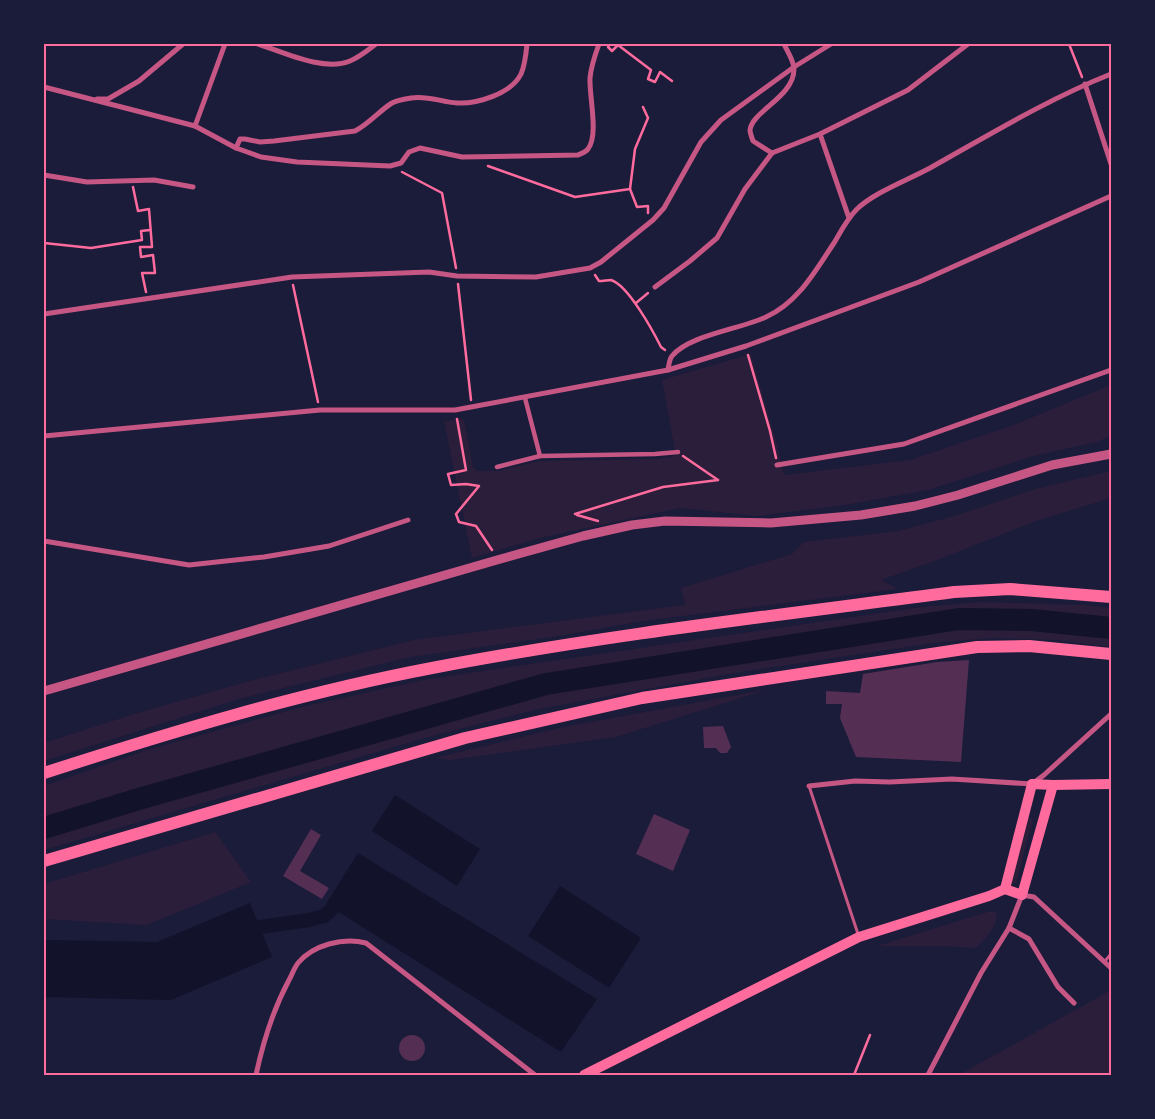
<svg xmlns="http://www.w3.org/2000/svg" width="1155" height="1119" font-family="'Sofia Sans Condensed',sans-serif">
<style>
.green{fill:#2a1e3b}
.water{fill:#12122b}
.lines{fill:none;stroke-linecap:round;stroke-linejoin:round}
.canal{stroke:#12122b;stroke-width:14}
.river{stroke:#12122b;stroke-width:22}
.building{fill:#542f53}
.path{stroke:#ff6b9d;stroke-width:2.5}
.service{stroke:#c65784;stroke-width:3}
.pedestrian{stroke:#c65784;stroke-width:4.5}
.minor{stroke:#c65784;stroke-width:5}
.tertiary{stroke:#c65784;stroke-width:9}
.secondary{stroke:#ff6b9d;stroke-width:10}
.motorway{stroke:#ff6b9d;stroke-width:12}
.neatline{fill:none;stroke:#ff6b9d;stroke-width:2}
</style>
<rect width="100%" height="100%" fill="#1b1b3a"/>
<g class="green">
<path d="M751,354L777,445L784,475L910,460L1011,426L1111,385V436L1096,442L1030,457L928,490L845,505L757,516L680,508L540,538L472,558L444,421L464,419L473,467L477,471H498L540,461L657,459L676,456L662,380Z"/>
<path d="M1111,471V498L1036,521L932,562L881,580L898,589L643,621L559,636L410,657L239,699L44,761V743L134,714L257,679L414,640L685,605L681,588L792,554L804,542L898,531L954,516L1035,489Z"/>
<path d="M981,602L1084,605L1111,608V622L1026,613H959L790,636L543,676L365,725L44,820V786L147,750L302,707L428,679L922,607Z"/>
<path d="M992,628H1033L1111,636V647L1055,640L992,638L933,643L734,673L539,709L428,737L44,850V836L546,693L947,630Z"/>
<path d="M770,689L616,737L450,760L434,758L564,727Z"/>
<path d="M1028,818L1033,819L1016,884L1011,882Z"/>
<path d="M215,832L251,882L147,925L44,919V884Z"/>
<path d="M991,911L996,912C999,927 985,938 976,948L942,946H877Z"/>
<path d="M1111,988V1075H959L1104,994Z"/>
</g>
<g class="water">
<path d="M395,795L480,849L457,886L372,831Z"/>
<path d="M358,853L597,999L561,1052L326,904Z"/>
<path d="M560,886L641,938L609,988L528,936Z"/>
<path d="M250,903L272,957L171,1000L44,997V940L157,942Z"/>
</g>
<g class="lines">
<path class="canal" d="M260,927L309,920L324,916L333,908"/>
<path class="river" d="M44,828L142,798L546,684L959,619L1032,620L1111,628"/>
</g>
<g class="building">
<path d="M969,660L961,762L856,757L840,718L842,704H826V691L860,693L863,674L937,662Z"/>
<path d="M723,726L731,747L727,753H720L716,748H704L703,727Z"/>
<path d="M654,814L690,830L673,871L636,854Z"/>
<path d="M311,829L321,835L300,871L329,888L322,899L283,876Z"/>
<circle cx="412" cy="1048" r="13"/>
</g>
<g class="lines">
<g class="path">
<path d="M610,44L608,47L612,51L618,45L651,70L648,79L655,82L660,72L672,81"/>
<path d="M1069,44L1082,77"/>
<path d="M488,166L575,197L630,189L635,149L648,118L643,107"/>
<path d="M402,172L442,193L456,268"/>
<path d="M133,187L138,211L149,209L152,247H140L141,257L153,255L155,273H142L146,292"/>
<path d="M630,189L637,207L648,206V213"/>
<path d="M44,243L91,248L142,240L141,231L150,230"/>
<path d="M595,275L599,281C603,281 608,280 611,280C628,285 653,331 661,347L665,350"/>
<path d="M458,284L471,400"/>
<path d="M293,285L318,402"/>
<path d="M636,303L648,293"/>
<path d="M748,355L770,431L776,458"/>
<path d="M457,419L466,470L448,474L451,485L466,484L479,486L456,514L459,522L476,526L492,550"/>
<path d="M683,456L718,480"/>
<path d="M575,514L663,487L718,480"/>
<path d="M577,515L598,521"/>
<path d="M854,1075L870,1035"/>
</g>
<g class="service">
<path d="M809,786L858,934"/>
<path d="M1105,961L1111,954"/>
</g>
<g class="pedestrian">
<path d="M525,398L540,456"/>
<path d="M497,467L540,456L655,454L678,452"/>
</g>
<g class="minor">
<path d="M258,44C283,52 324,72 350,61C360,57 368,50 376,44"/>
<path d="M1085,84L1111,164"/>
<path d="M44,87L195,126L236,148L261,157L297,162L390,166L401,163L409,152L420,148L462,157L578,155C582,153 586,152 588,149C599,135 589,96 590,78C591,66 595,55 599,44"/>
<path d="M97,99H108L139,81L183,44"/>
<path d="M195,126L225,44"/>
<path d="M820,134L849,218"/>
<path d="M236,148L240,139H245L260,142L274,141L355,131C369,124 379,111 392,103C398,100 405,99 411,98C427,95 441,102 457,103C477,104 511,94 521,74C525,65 526,54 527,44"/>
<path d="M772,153L753,141C752,138 750,133 750,130C752,111 794,97 794,69C794,61 787,51 784,44"/>
<path d="M44,175L87,182L154,180L193,187"/>
<path d="M655,287L690,261L717,238L745,189L772,153L820,134L908,90L968,44"/>
<path d="M44,314L292,277L429,272L457,276L536,277L590,268L601,262L653,220L664,208L701,142L721,120L794,67L831,44"/>
<path d="M668,370C669,365 669,360 672,356C689,335 741,329 766,317C798,303 815,271 834,243C841,231 847,219 857,209C875,192 908,180 930,168C989,135 1048,99 1111,74"/>
<path d="M44,436L320,410H455L668,370L746,346L919,282L1111,196"/>
<path d="M777,465L904,444L1111,370"/>
<path d="M44,541L189,565L264,557L329,546L408,520"/>
<path d="M809,786L855,781L890,782L952,779L1032,784L1044,775L1111,714"/>
<path d="M1009,928L1029,939L1058,987L1074,1003"/>
<path d="M256,1075C263,1042 273,1010 289,980C292,975 294,968 298,963C313,945 343,937 366,943L535,1075"/>
<path d="M928,1075L981,973L1009,928L1022,895L1034,897L1111,968"/>
</g>
<path class="tertiary" d="M44,691L497,560L583,536L632,525L665,521L771,523L861,515L915,506L958,495L1052,465L1111,454"/>
<g class="secondary">
<path d="M1005,889L1032,784L1053,785L1111,784"/>
<path d="M1005,889L1022,895L1053,785"/>
<path d="M584,1075L859,937L989,896L1005,889"/>
</g>
<g class="motorway">
<path d="M44,773C171,732 300,693 432,668C604,635 780,615 954,592L1010,589L1111,597"/>
<path d="M44,861L465,738L642,698L977,647L1029,646L1111,654"/>
</g>
</g>
<rect width="1155" height="1119" fill="none" stroke="#1b1b3a" stroke-width="90"/>
<rect x="45" y="45" width="1065" height="1029" class="neatline"/>
</svg>
